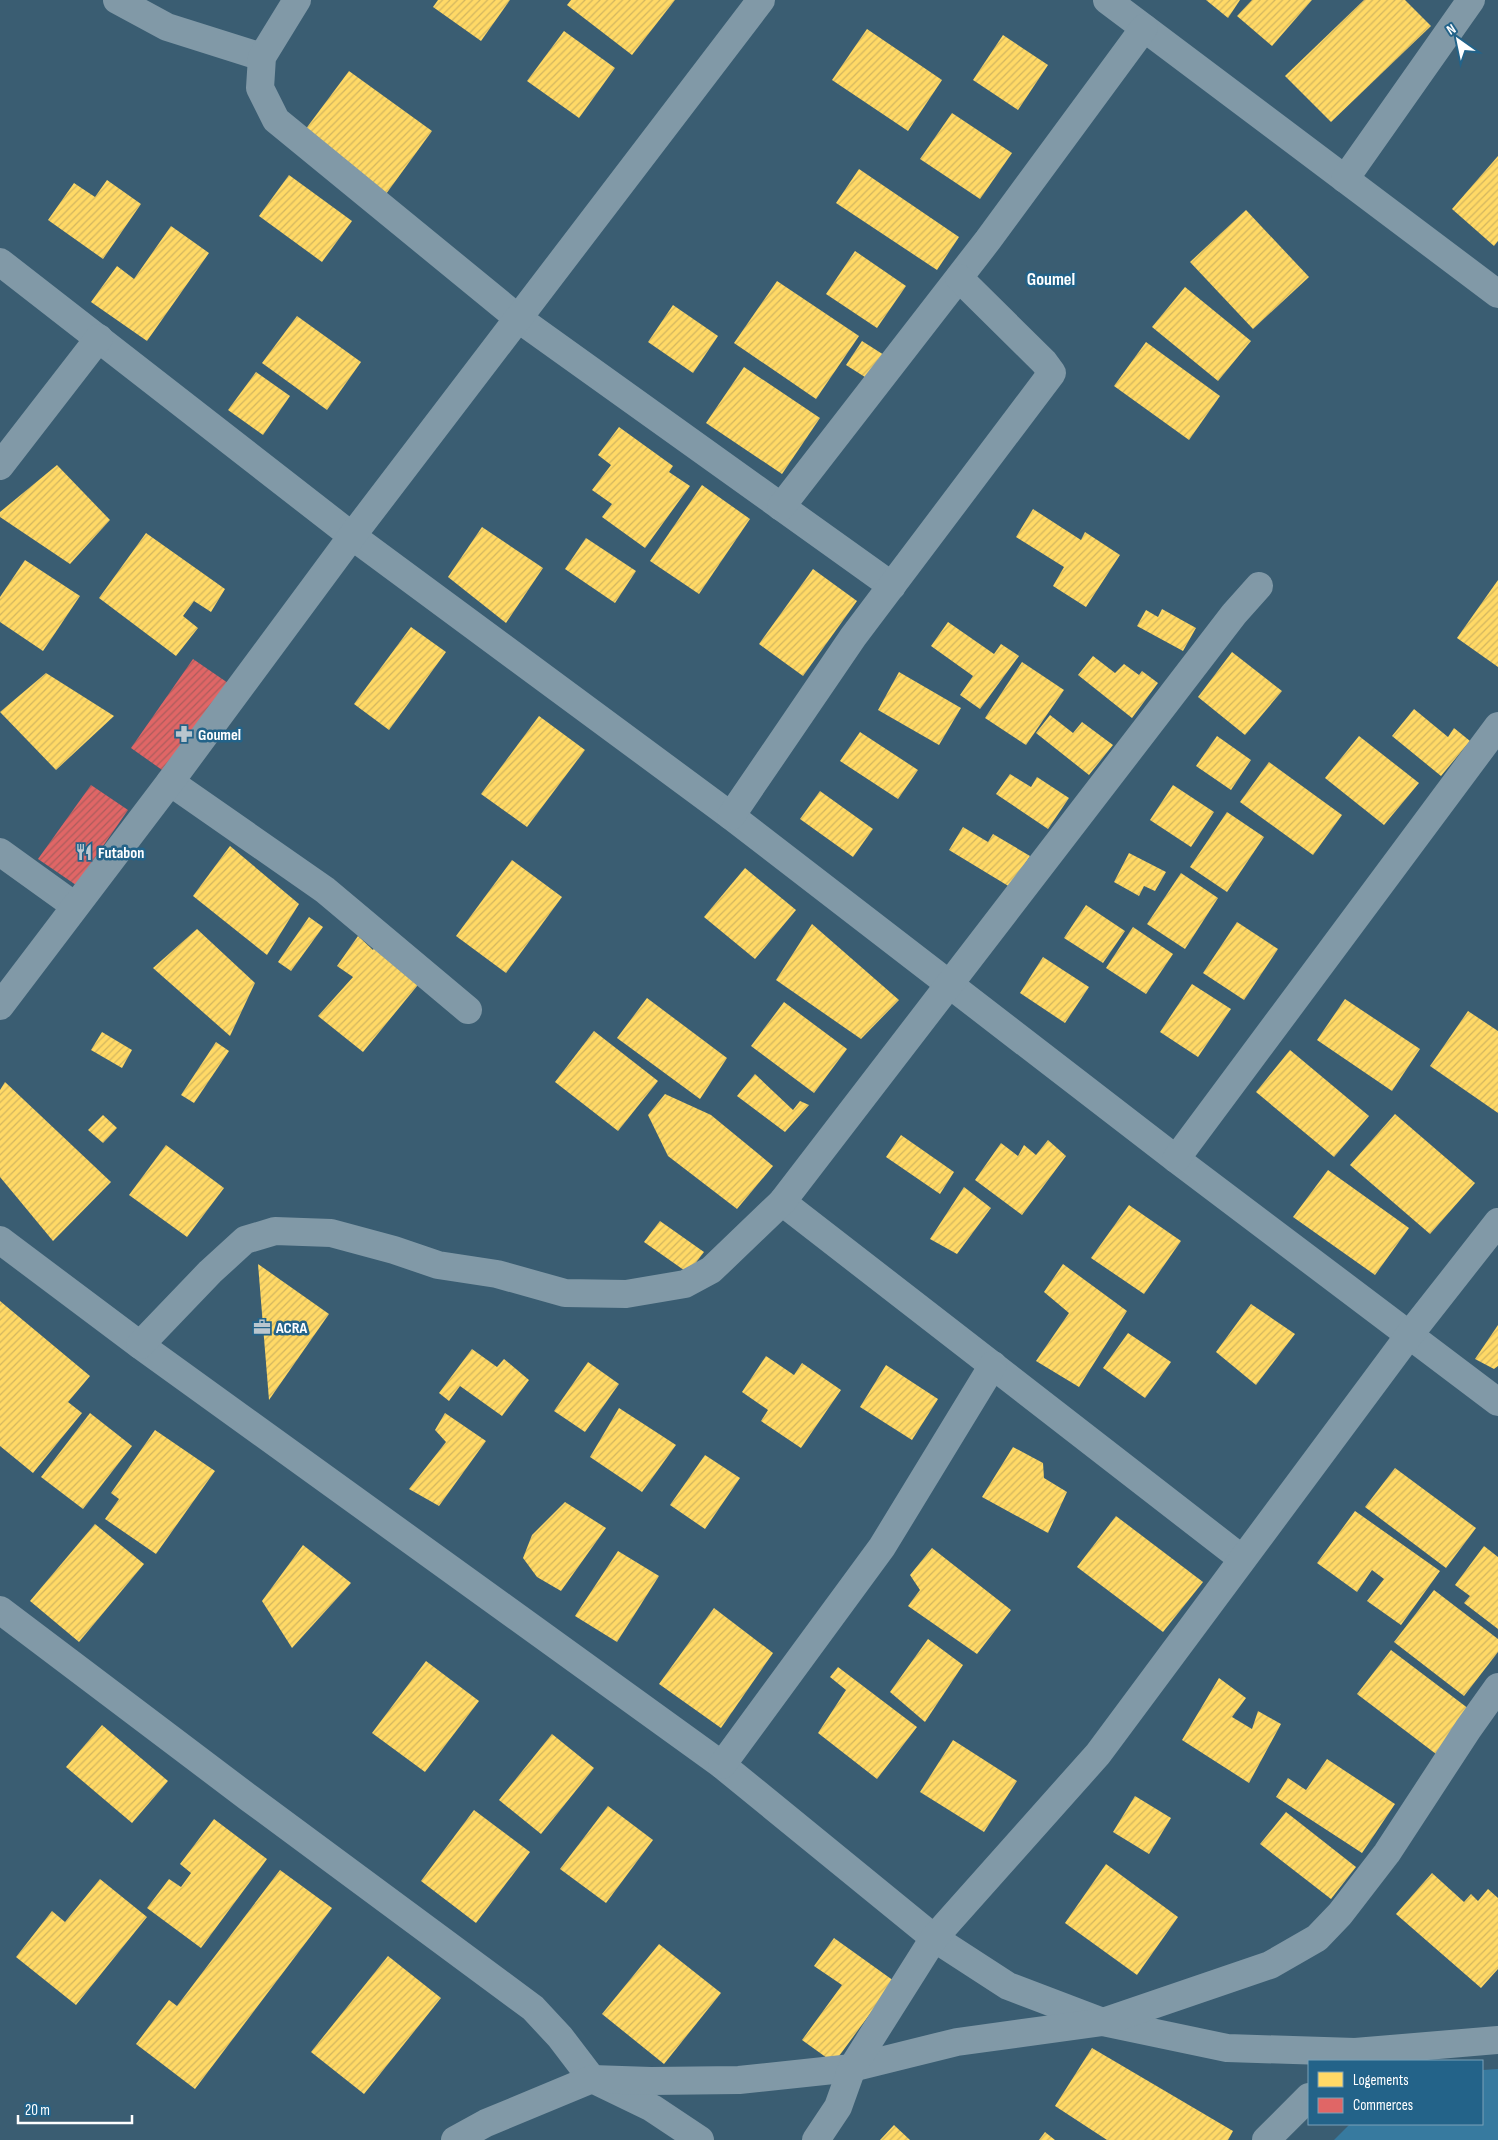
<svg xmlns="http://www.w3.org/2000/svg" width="1498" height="2140" font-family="'Sofia Sans Condensed',sans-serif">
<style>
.pitch{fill:#377a9f}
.homes{fill:url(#homes-hatch)}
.shops{fill:url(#shops-hatch)}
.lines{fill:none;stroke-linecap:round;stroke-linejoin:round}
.minor{stroke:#8199a7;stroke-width:28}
.labels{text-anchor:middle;stroke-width:5;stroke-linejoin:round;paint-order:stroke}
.poi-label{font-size:16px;font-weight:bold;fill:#fff;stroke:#236389;text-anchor:start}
.neighbourhood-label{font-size:18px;font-weight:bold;fill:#fff;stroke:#236389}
</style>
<defs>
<pattern id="homes-hatch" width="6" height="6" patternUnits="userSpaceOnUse" patternTransform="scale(1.25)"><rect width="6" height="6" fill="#ffd966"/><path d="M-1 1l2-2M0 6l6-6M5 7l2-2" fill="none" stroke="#d2b660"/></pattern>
<pattern id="shops-hatch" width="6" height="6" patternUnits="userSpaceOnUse" patternTransform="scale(1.25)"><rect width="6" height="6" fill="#e06666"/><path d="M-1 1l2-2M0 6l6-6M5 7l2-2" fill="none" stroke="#ac5d5d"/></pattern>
</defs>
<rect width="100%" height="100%" fill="#3a5d72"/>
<path class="pitch" d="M1498,2069V2140H1334L1350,2124H1482V2070Z"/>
<g class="homes">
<path d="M438,0H510L481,41L433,7Z"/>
<path d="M571,0H675L632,55L567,5Z"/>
<path d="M1206,0H1240L1228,18Z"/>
<path d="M1252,0H1312L1272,46L1237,16Z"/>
<path d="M1364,0H1405L1431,26L1331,122L1285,76Z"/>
<path d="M867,29L942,80L908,131L832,80Z"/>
<path d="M564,31L615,68L579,118L527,81Z"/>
<path d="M1003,35L1048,65L1018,110L973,80Z"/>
<path d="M349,71L432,131L386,194L302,134Z"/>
<path d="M952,113L1012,153L980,199L920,159Z"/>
<path d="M1498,156V241L1494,246L1452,209Z"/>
<path d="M859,169L959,237L937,270L836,203Z"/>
<path d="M289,175L352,221L322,262L259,216Z"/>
<path d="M107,180L141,204L103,259L48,220L74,183L95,197Z"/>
<path d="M1246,210L1309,277L1253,329L1190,262Z"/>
<path d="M171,226L209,253L147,341L91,302L117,266L134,279Z"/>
<path d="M855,251L906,286L877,328L826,294Z"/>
<path d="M777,281L859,336L816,399L734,343Z"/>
<path d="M1185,287L1251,341L1218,381L1152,327Z"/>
<path d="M673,305L718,336L693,373L648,342Z"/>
<path d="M297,316L361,362L327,410L262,363Z"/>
<path d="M862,341L884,355L868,379L846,365Z"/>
<path d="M1146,342L1220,396L1189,440L1114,386Z"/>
<path d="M744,367L820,418L782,474L706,423Z"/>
<path d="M256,372L290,396L263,435L228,410Z"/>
<path d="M619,427L673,466L669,472L690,486L645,548L602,517L612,504L592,490L611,465L598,455Z"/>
<path d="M57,465L110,520L70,564L0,517V512Z"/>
<path d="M702,485L750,519L699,594L650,561Z"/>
<path d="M1033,509L1081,540L1085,532L1120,555L1086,607L1053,586L1064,567L1016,537Z"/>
<path d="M482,527L543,568L506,623L448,577Z"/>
<path d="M146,533L225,589L211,612L194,601L183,616L198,628L176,656L99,598Z"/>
<path d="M586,538L636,571L615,603L565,569Z"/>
<path d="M25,560L80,596L43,651L0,622V597Z"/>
<path d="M813,569L857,601L803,676L759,644Z"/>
<path d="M1498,580V667L1457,638Z"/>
<path d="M1162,609L1196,628L1183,651L1137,626L1146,610L1158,617Z"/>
<path d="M948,622L994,654L1001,644L1019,656L980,709L960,695L973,676L931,646Z"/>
<path d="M411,627L446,652L389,730L354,704Z"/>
<path d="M1232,652L1282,691L1245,735L1198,697Z"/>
<path d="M1093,656L1115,673L1124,664L1139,675L1142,671L1158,683L1132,718L1078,675Z"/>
<path d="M1022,662L1064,690L1026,745L985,718Z"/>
<path d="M899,672L961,708L939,745L878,710Z"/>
<path d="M46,673L114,716L56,770L0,712Z"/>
<path d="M1414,709L1448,737L1454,728L1470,741L1441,776L1392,736Z"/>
<path d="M1050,715L1073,733L1082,722L1113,745L1089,775L1036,733Z"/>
<path d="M539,716L585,750L527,827L481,794Z"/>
<path d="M860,732L918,770L898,799L840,761Z"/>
<path d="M1217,736L1251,760L1231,790L1196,766Z"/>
<path d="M1359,736L1419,783L1384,825L1325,778Z"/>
<path d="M1269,762L1342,815L1313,855L1240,802Z"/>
<path d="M1010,774L1031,787L1037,777L1069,798L1048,829L996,794Z"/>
<path d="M1173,785L1214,812L1191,847L1150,820Z"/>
<path d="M820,791L873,829L853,857L800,819Z"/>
<path d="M1227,812L1264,837L1227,892L1190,867Z"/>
<path d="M963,827L988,842L993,834L1030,856L1010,887L949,850Z"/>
<path d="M230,846L299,904L267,955L193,896Z"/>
<path d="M1129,853L1166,872L1155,891L1144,886L1139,896L1114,882Z"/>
<path d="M512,860L562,897L506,973L456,936Z"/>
<path d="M745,868L796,910L755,959L704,917Z"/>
<path d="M1181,873L1218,898L1185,949L1147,924Z"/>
<path d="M1086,905L1125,931L1103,963L1064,938Z"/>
<path d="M309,917L323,927L291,971L278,962Z"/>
<path d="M1237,922L1278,949L1244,1000L1203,973Z"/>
<path d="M812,924L899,1000L861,1039L776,980Z"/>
<path d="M1133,927L1173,954L1146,994L1106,968Z"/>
<path d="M197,929L255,983L230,1036L153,968Z"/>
<path d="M358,936L373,950L377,943L422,980L363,1052L318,1016L353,977L337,966Z"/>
<path d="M1043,957L1089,987L1065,1023L1020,993Z"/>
<path d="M1192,984L1231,1009L1198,1057L1160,1032Z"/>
<path d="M647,998L727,1058L700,1099L617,1038Z"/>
<path d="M1345,999L1420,1049L1392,1091L1317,1040Z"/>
<path d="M784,1002L847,1049L814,1093L751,1046Z"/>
<path d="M1468,1011L1498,1031V1113L1430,1066Z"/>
<path d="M594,1031L658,1081L618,1131L555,1082Z"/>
<path d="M102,1032L132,1050L122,1068L91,1050Z"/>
<path d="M216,1042L229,1051L194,1103L181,1095Z"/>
<path d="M1290,1050L1369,1116L1334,1157L1256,1092Z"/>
<path d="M755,1074L793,1110L800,1101L809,1105L785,1132L737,1096Z"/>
<path d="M5,1082L111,1182L53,1241L0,1177V1090Z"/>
<path d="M665,1094L711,1115L773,1166L737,1209L668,1156L648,1115Z"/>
<path d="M1395,1114L1475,1183L1430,1234L1350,1165Z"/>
<path d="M103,1115L117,1128L103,1143L88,1130Z"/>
<path d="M901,1135L954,1172L940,1194L886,1157Z"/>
<path d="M1048,1140L1066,1156L1022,1215L975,1180L1001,1143L1018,1156L1024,1145L1036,1155Z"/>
<path d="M166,1145L224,1188L187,1237L129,1195Z"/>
<path d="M1328,1170L1409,1228L1375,1275L1293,1217Z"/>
<path d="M964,1187L991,1208L957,1254L930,1239Z"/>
<path d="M1129,1205L1181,1241L1144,1294L1091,1258Z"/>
<path d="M660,1221L704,1252L688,1273L644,1242Z"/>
<path d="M258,1264L329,1314L269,1400Z"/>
<path d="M1063,1264L1127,1311L1079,1387L1036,1361L1069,1313L1044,1292Z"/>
<path d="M0,1301L90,1376L68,1402L82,1413L33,1473L0,1446Z"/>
<path d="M1251,1304L1295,1334L1256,1385L1216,1352Z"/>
<path d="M1498,1325V1366L1494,1369L1475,1359Z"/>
<path d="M1128,1333L1171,1362L1145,1398L1103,1368Z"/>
<path d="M472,1349L497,1367L504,1359L529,1380L502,1416L460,1386L449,1401L439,1393Z"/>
<path d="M766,1356L794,1375L802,1363L841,1390L801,1448L761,1421L768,1410L742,1392Z"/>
<path d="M588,1362L619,1384L585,1432L554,1411Z"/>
<path d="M886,1365L938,1399L912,1440L860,1407Z"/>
<path d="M619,1408L676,1445L642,1492L590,1457Z"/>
<path d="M90,1413L132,1446L83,1509L41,1477Z"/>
<path d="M445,1413L486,1441L439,1506L409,1489L446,1442L435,1430Z"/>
<path d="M155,1430L215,1471L156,1554L105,1519L119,1499L111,1493Z"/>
<path d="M1013,1447L1043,1463L1044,1478L1067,1492L1048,1533L982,1497Z"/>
<path d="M705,1455L740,1478L705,1529L670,1505Z"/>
<path d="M1395,1468L1476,1528L1446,1568L1365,1507Z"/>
<path d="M565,1502L606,1528L561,1591L537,1577L523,1558L532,1535Z"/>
<path d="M1355,1511L1440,1571L1401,1625L1367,1601L1384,1579L1372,1570L1357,1592L1317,1563Z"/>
<path d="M1116,1516L1203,1582L1163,1632L1077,1567Z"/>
<path d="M95,1524L144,1564L79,1642L30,1601Z"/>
<path d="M303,1545L351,1583L292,1648L262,1601Z"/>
<path d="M1484,1546L1498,1557V1629L1464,1603L1470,1596L1455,1585Z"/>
<path d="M932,1548L1011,1610L977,1654L908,1606L920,1590L910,1575Z"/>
<path d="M618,1551L659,1576L617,1642L575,1616Z"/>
<path d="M1434,1590L1498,1639V1652L1464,1696L1394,1642Z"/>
<path d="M714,1608L773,1653L721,1728L659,1684Z"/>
<path d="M928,1639L963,1665L925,1722L890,1692Z"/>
<path d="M1391,1650L1469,1709L1436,1754L1357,1694Z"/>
<path d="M426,1661L479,1701L425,1772L372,1733Z"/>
<path d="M838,1667L917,1727L877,1779L818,1733L846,1690L830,1677Z"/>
<path d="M1219,1678L1246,1698L1232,1717L1252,1729L1258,1711L1281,1724L1249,1783L1182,1740Z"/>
<path d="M102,1725L168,1781L132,1823L66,1767Z"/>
<path d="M552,1734L594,1768L541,1834L499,1800Z"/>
<path d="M953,1740L1017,1781L984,1832L920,1792Z"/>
<path d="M1327,1759L1395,1804L1362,1853L1276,1797L1288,1778L1306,1790Z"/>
<path d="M1135,1796L1171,1818L1149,1854L1113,1832Z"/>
<path d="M608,1806L653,1840L606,1903L560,1869Z"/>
<path d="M474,1810L530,1852L476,1923L421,1881Z"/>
<path d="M1286,1812L1356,1867L1331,1899L1260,1844Z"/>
<path d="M214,1819L267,1859L201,1948L147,1908L169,1879L181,1887L191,1873L180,1864Z"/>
<path d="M1106,1864L1178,1917L1137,1975L1065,1923Z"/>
<path d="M280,1870L332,1908L195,2089L136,2044L169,2000L177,2006Z"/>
<path d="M1432,1873L1464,1902L1471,1894L1478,1901L1488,1889L1498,1898V1969L1481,1988L1396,1914Z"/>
<path d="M100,1879L147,1917L76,2005L16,1957L52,1911L65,1922Z"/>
<path d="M834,1938L894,1981L834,2063L802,2040L842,1985L814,1966Z"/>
<path d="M659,1944L721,1993L664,2064L602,2014Z"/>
<path d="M388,1956L441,1998L364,2094L311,2052Z"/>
<path d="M1092,2048L1233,2131L1228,2140H1107L1055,2106Z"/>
<path d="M894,2125L910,2140H880Z"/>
<path d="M1045,2132L1055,2140H1039Z"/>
</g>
<g class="shops">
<path d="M193,659L228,683L165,772L131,748Z"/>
<path d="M91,785L128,810L76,885L38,859Z"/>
</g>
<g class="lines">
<g class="minor">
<path d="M117,0L167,27L262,57"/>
<path d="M297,0L262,57L260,88L276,120L519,319L892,586"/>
<path d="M1107,0L1498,294"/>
<path d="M1345,179L1471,0"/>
<path d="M0,262L352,536L731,816L1176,1159L1498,1402"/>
<path d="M0,466L99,338"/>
<path d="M781,507L988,240L1144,28"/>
<path d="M170,782L325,890L468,1010"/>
<path d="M731,816L853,637L1052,373L1044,362L959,278"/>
<path d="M0,852L75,906"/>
<path d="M0,1006L170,782L352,536L761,0"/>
<path d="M1176,1159L1498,726"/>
<path d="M782,1202L1241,1558"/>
<path d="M0,1240L140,1345L722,1765L934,1938L1008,1986L1103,2022L1227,2048L1355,2052L1498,2040"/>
<path d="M140,1345L210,1272L245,1240L275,1231L331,1233L394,1250L438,1265L497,1274L565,1293L626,1294L685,1284L711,1270L782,1202L1234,614L1259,586"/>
<path d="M0,1610L249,1798L533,2008L560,2037L592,2079L652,2108L700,2140"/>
<path d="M722,1765L882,1547L993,1365"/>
<path d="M455,2140L486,2123L592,2079L651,2081L739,2080L852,2068L957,2042L1103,2022L1270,1965L1317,1938L1340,1914L1387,1853L1468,1729L1498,1687"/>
<path d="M816,2140L838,2107L852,2068L934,1938L1098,1754L1410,1334L1498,1222"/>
<path d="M1266,2140L1309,2097"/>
</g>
</g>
<defs>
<g id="pharmacy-bare" transform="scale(1.35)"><path d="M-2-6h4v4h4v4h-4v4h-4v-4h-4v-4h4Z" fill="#bac6ce" stroke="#236389" stroke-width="2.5" paint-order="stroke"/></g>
<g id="restaurant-bare" transform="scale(1.35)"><path d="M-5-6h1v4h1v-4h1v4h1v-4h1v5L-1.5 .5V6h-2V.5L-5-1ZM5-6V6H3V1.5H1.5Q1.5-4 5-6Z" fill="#bac6ce" stroke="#236389" stroke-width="2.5" paint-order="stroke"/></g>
<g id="office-bare" transform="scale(1.35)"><path d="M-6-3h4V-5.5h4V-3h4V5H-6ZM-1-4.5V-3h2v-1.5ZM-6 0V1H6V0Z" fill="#bac6ce" stroke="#236389" stroke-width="2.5" paint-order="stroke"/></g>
</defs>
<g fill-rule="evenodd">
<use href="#pharmacy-bare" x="184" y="734"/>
<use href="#restaurant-bare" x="84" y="852"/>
<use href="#office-bare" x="262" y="1327"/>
</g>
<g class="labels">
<g class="poi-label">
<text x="198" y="740">Goumel</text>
<text x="98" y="858">Futabon</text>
<text x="276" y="1333">ACRA</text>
</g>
<g class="neighbourhood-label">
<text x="1051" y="285">Goumel</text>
</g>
</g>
<rect x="1308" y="2060" width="175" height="65" fill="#236389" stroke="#7ba1b8"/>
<rect x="1318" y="2072" width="25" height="15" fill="#ffd966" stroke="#7ba1b8"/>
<text x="1353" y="2085" font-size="15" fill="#ffffff">Logements</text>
<rect x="1318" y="2098" width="25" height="15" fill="#e06666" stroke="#7ba1b8"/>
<text x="1353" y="2110" font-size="15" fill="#ffffff">Commerces</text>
<g transform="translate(1458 40) rotate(327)" stroke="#236389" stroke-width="4" paint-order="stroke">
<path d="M0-4L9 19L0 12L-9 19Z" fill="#ffffff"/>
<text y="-8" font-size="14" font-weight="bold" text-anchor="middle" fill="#ffffff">N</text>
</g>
<path d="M18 2115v8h114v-8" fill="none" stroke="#ffffff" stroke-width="2.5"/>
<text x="25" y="2115" font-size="15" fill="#ffffff" stroke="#236389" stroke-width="4" paint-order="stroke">20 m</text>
</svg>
